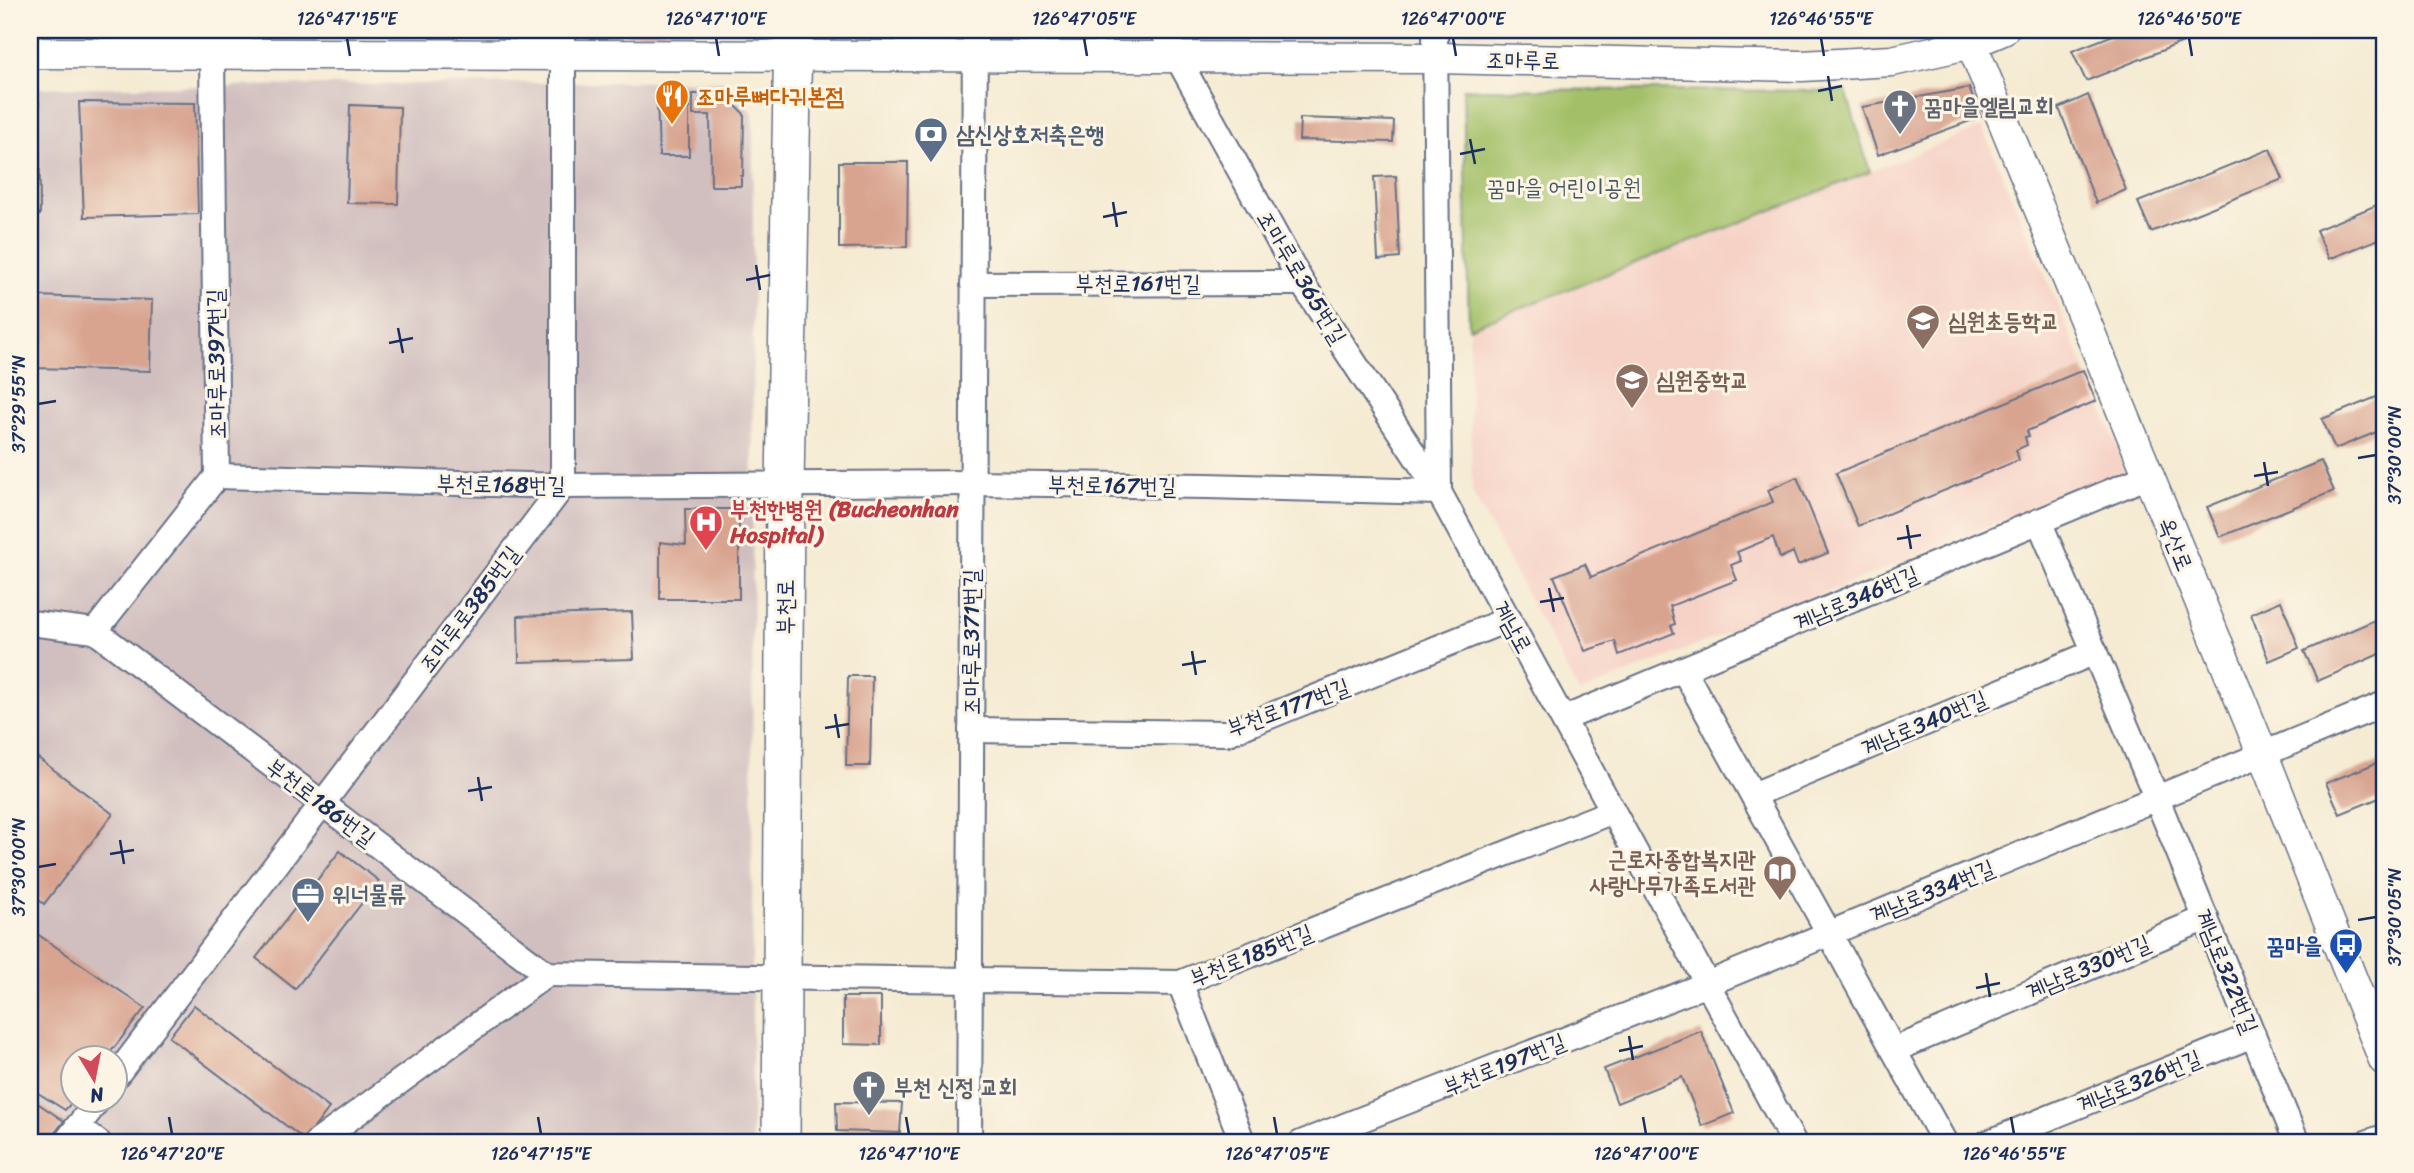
<svg xmlns="http://www.w3.org/2000/svg" width="2414" height="1173" font-family="Sriracha,'Poor Story',sans-serif">
<style>
.built{fill:#f6d1c6}
.industrial{fill:#d1bfbf;fill-rule:evenodd}
.green{fill:#a3c067;stroke:#5f7862;stroke-width:2}
.building{fill:#d8a490}
.lines{fill:none;stroke-linecap:round;stroke-linejoin:round}
.minor-casing{stroke:#677187;stroke-width:28}
.tertiary-casing{stroke:#677187;stroke-width:33}
.primary-casing{stroke:#677187;stroke-width:40}
.minor{stroke:#fff;stroke-width:24}
.tertiary{stroke:#fff;stroke-width:30}
.primary{stroke:#fff;stroke-width:37}
.ticks{fill:none;stroke:#1b2f5e;stroke-width:2.5}
.labels{text-anchor:middle;stroke-width:6;stroke-linejoin:round;paint-order:stroke}
.street-label{font-size:23px;fill:#1b2f5e;stroke:#fcf5e5}
.food-label{font-size:23px;font-weight:bold;fill:#c56008;stroke:#fcf5e5;text-anchor:start}
.worship-label{font-size:23px;font-weight:bold;fill:#5b616d;stroke:#fcf5e5;text-anchor:start}
.service-label{font-size:23px;font-weight:bold;fill:#4e5e75;stroke:#fcf5e5;text-anchor:start}
.park-label{font-size:23px;fill:#445a61;stroke:#fcf5e5}
.education-label{font-size:23px;font-weight:bold;fill:#785e54;stroke:#fcf5e5;text-anchor:start}
.health-label{font-size:23px;font-weight:bold;fill:#be3a42;stroke:#fcf5e5;text-anchor:start}
.transit-label{font-size:23px;font-weight:bold;fill:#164399;stroke:#fcf5e5;text-anchor:end}
.neatline{fill:none;stroke:#1b2f5e;stroke-width:2.5}
.ticks-label{font-size:18px;text-anchor:middle;fill:#1b2f5e}
</style>
<rect width="100%" height="100%" fill="#fcf5e5"/>
<filter id="ink" filterUnits="userSpaceOnUse"><feTurbulence type="fractalNoise" baseFrequency=".0143" numOctaves="2"/><feDisplacementMap in="SourceGraphic" scale="14" xChannelSelector="R" yChannelSelector="G"/><feConvolveMatrix kernelMatrix="1 2 1 2 8 2 1 2 1" color-interpolation-filters="sRGB"/></filter>
<filter id="wash" filterUnits="userSpaceOnUse"><feTurbulence type="fractalNoise" baseFrequency=".00686" numOctaves="4" result="noise"/><feDisplacementMap in="SourceGraphic" scale="28" xChannelSelector="R" yChannelSelector="G"/><feGaussianBlur stdDeviation="1.57" result="paint"/><feColorMatrix in="noise" values="0 0 0 0 0 0 0 0 0 0 0 0 0 0 0 0 0 1.4 0 .05"/><feComposite in="paint" operator="in"/></filter>
<g filter="url(#wash)">
<rect width="100%" height="100%" fill="#f5ebd3"/>
<g class="built">
<path d="M1448,30H1885L1849,37L1448,34Z"/>
<path d="M1982,127L2128,470L1579,693L1472,492L1469,328L1721,231Z"/>
</g>
<path class="industrial" d="M723,81L753,114L752,1143H30V88ZM74,1058H116V1100H74Z"/>
<path class="green" d="M1463,89L1846,91L1870,172L1469,328Z"/>
<g id="blocks">
<g class="building">
<rect x="581" y="30" width="34" height="4"/>
<rect x="625" y="30" width="54" height="4"/>
<path d="M2126,30H2213L2086,81L2072,51Z"/>
<path d="M1969,88L1981,117L1878,155L1862,107Z"/>
<path d="M693,94H724L744,114L743,176H741V186H711L710,115H693Z"/>
<path d="M689,95V156H659L657,96Z"/>
<path d="M2088,95L2126,190L2096,203L2059,108Z"/>
<path d="M79,102L195,103L198,214L84,217Z"/>
<path d="M30,103H39L40,215H30Z"/>
<path d="M350,105L400,107L398,204L347,203Z"/>
<path d="M1300,118L1394,121L1393,142L1299,140Z"/>
<path d="M2270,149L2283,179L2151,232L2138,202Z"/>
<path d="M839,162H908L907,247L839,248Z"/>
<path d="M1396,176L1400,258L1378,260L1374,177Z"/>
<path d="M2384,202V237L2329,259L2316,230Z"/>
<path d="M36,296L152,300L150,371L33,368Z"/>
<path d="M2083,370L2096,401L2027,431L2029,436L2025,437L2027,445L2016,450L2019,460L1858,526L1836,473Z"/>
<path d="M2384,394V429L2335,449L2322,419Z"/>
<path d="M2321,461L2334,491L2220,537L2207,507Z"/>
<path d="M1797,477L1828,553L1798,565L1793,552L1780,558L1773,537L1737,552L1741,561L1731,565L1737,580L1670,606L1675,624L1671,626L1674,633L1619,655L1615,641L1585,651L1554,576L1585,564L1591,577L1773,502L1768,490Z"/>
<path d="M685,509H739V599H660V542L686,545Z"/>
<path d="M2281,601L2299,648L2269,661L2251,614Z"/>
<path d="M632,612L634,659L519,662L518,616Z"/>
<path d="M2384,616V652L2318,681L2304,651Z"/>
<path d="M848,676H872L870,766H846Z"/>
<path d="M34,755L113,814L44,904L30,893V760Z"/>
<path d="M2384,760V796L2340,814L2326,783Z"/>
<path d="M340,851L379,881L295,989L256,958Z"/>
<path d="M30,929L145,1008L106,1058H74V1100L65,1110L30,1088Z"/>
<path d="M843,997H881V1045L843,1044Z"/>
<path d="M194,1005L329,1108L305,1140L169,1037Z"/>
<path d="M1701,1031L1734,1113L1702,1126L1682,1077L1617,1103L1604,1069Z"/>
<path d="M30,1098L64,1121L47,1143H30Z"/>
<path d="M836,1102L902,1103L900,1133L837,1131Z"/>
</g>
</g>
</g>
<g filter="url(#ink)">
<use href="#blocks" fill-opacity="0" stroke="#677187" stroke-width="2"/>
<g class="lines">
<g class="minor-casing">
<g id="minor">
<path d="M1162,30L1302,283L1439,492L1794,1143"/>
<path d="M1435,30L1439,491"/>
<path d="M973,284L1302,283"/>
<path d="M217,476L563,486L972,483L1207,486L1439,492"/>
<path d="M2039,521L2157,799L2297,1143"/>
<path d="M30,623L95,631"/>
<path d="M95,631L547,974L1180,983L1613,811"/>
<path d="M95,631L217,476L212,55"/>
<path d="M1683,669L1945,1143"/>
<path d="M1563,719L2148,476"/>
<path d="M971,730L1228,733L1509,619"/>
<path d="M1753,795L2095,652"/>
<path d="M1180,983L1243,1143"/>
<path d="M1894,1050L2206,918"/>
<path d="M116,1076L563,486V30"/>
<path d="M77,1127L99,1143"/>
<path d="M65,1143L98,1100"/>
<path d="M316,1143L547,974"/>
<path d="M969,1143L975,30"/>
<path d="M1301,1143L1707,984L2384,704"/>
<path d="M1987,1143L2253,1035"/>
<path d="M2366,1143L2384,1137"/>
</g>
</g>
<g class="tertiary-casing">
<g id="tertiary">
<path d="M1966,30L2263,755L2384,1060"/>
<path d="M30,53L1436,58L1802,66L1892,61L1972,43L2003,30"/>
</g>
</g>
<g class="primary-casing">
<path id="primary" d="M781,1143L785,485L793,30"/>
</g>
<use href="#minor" class="minor"/>
<use href="#tertiary" class="tertiary"/>
<use href="#primary" class="primary"/>
</g>
</g>
<path class="ticks" d="M347,38L350,56M716,38L719,56M1084,38L1087,56M1453,38L1456,56M1821,38L1824,56M2189,38L2192,56M1828,76L1832,101M1818,91L1842,86M1470,139L1475,164M1460,154L1485,149M1113,202L1117,227M1103,217L1127,212M756,265L760,290M746,280L770,275M398,328L403,353M389,343L413,338M38,404L56,401M2358,458L2376,455M2264,462L2268,486M2254,476L2278,472M1907,525L1911,549M1897,539L1921,535M1549,588L1554,612M1540,602L1564,598M1192,651L1196,675M1182,665L1206,661M835,714L839,738M825,728L849,724M478,777L482,801M468,791L492,787M120,840L124,864M110,854L134,850M38,867L56,864M2358,920L2376,917M1986,973L1990,997M1976,988L2000,983M1629,1036L1633,1060M1619,1051L1643,1046M169,1117L172,1134M538,1117L541,1134M906,1117L909,1134M1274,1117L1277,1134M1643,1117L1646,1134M2011,1117L2014,1134"/>
<defs>
<g id="restaurant-pin" transform="scale(1.75)"><path d="M0 17L-7.5 6A9.5 9.5 0 1 1 7.5 6Z" fill="#e8710a" stroke="#fcf5e5"/><path d="M-5-6h1v4h1v-4h1v4h1v-4h1v5L-1.5 .5V6h-2V.5L-5-1ZM5-6V6H3V1.5H1.5Q1.5-4 5-6Z" fill="#fff"/></g>
<g id="church-pin" transform="scale(1.75)"><path d="M0 17L-7.5 6A9.5 9.5 0 1 1 7.5 6Z" fill="#6b7280" stroke="#fcf5e5"/><path d="M-1.2-6h2.4v3.5h3.3v2.4h-3.3V6h-2.4V-.1h-3.3v-2.4h3.3Z" fill="#fff"/></g>
<g id="bank-pin" transform="scale(1.75)"><path d="M0 17L-7.5 6A9.5 9.5 0 1 1 7.5 6Z" fill="#5c6f8a" stroke="#fcf5e5"/><path d="M-6-4H6V4H-6ZM0-2.3a2.3 2.3 0 1 0 0 4.6a2.3 2.3 0 1 0 0-4.6Z" fill="#fff"/></g>
<g id="school-pin" transform="scale(1.75)"><path d="M0 17L-7.5 6A9.5 9.5 0 1 1 7.5 6Z" fill="#8d6e63" stroke="#fcf5e5"/><path d="M0-5L7-2L0 1L-7-2ZM-4 1L0 2.5L4 1V4Q0 6-4 4Z" fill="#fff"/></g>
<g id="hospital-pin" transform="scale(1.75)"><path d="M0 17L-7.5 6A9.5 9.5 0 1 1 7.5 6Z" fill="#e0444e" stroke="#fcf5e5"/><path d="M-5-5h3v3.5h4V-5h3V5h-3V1.5h-4V5h-3Z" fill="#fff"/></g>
<g id="library-pin" transform="scale(1.75)"><path d="M0 17L-7.5 6A9.5 9.5 0 1 1 7.5 6Z" fill="#8d6e63" stroke="#fcf5e5"/><path d="M-6-4Q-3-5.5-.7-3.5V5Q-3 3-6 4ZM6-4Q3-5.5 .7-3.5V5Q3 3 6 4Z" fill="#fff"/></g>
<g id="office-pin" transform="scale(1.75)"><path d="M0 17L-7.5 6A9.5 9.5 0 1 1 7.5 6Z" fill="#5c6f8a" stroke="#fcf5e5"/><path d="M-6-3h4V-5.5h4V-3h4V5H-6ZM-1-4.5V-3h2v-1.5ZM-6 0V1H6V0Z" fill="#fff"/></g>
<g id="bus-pin" transform="scale(1.75)"><path d="M0 17L-7.5 6A9.5 9.5 0 1 1 7.5 6Z" fill="#1a4fb4" stroke="#fcf5e5"/><path d="M-5-6H5V4H4V6H2V4H-2V6H-4V4H-5ZM-3.5-4V0h7V-4ZM-3.5 1.2v1.5H-2V1.2ZM2 1.2v1.5H3.5V1.2Z" fill="#fff"/></g>
</defs>
<g fill-rule="evenodd">
<use href="#restaurant-pin" x="672" y="96"/>
<use href="#church-pin" x="1900" y="106"/>
<use href="#bank-pin" x="931" y="134"/>
<use href="#school-pin" x="1923" y="321"/>
<use href="#school-pin" x="1632" y="380"/>
<use href="#hospital-pin" x="706" y="522"/>
<use href="#library-pin" x="1780" y="872"/>
<use href="#office-pin" x="308" y="894"/>
<use href="#bus-pin" x="2346" y="945"/>
<use href="#church-pin" x="869" y="1087"/>
</g>
<g class="labels">
<g class="street-label">
<text transform="translate(1523 60) rotate(1)" y="8">조마루로</text>
<text transform="translate(1302 277) rotate(59)" y="8">조마루로365번길</text>
<text x="1138" y="291">부천로161번길</text>
<text transform="translate(216 364) rotate(-91)" y="8">조마루로397번길</text>
<text transform="translate(501 484) rotate(1)" y="8">부천로168번길</text>
<text transform="translate(1112 485) rotate(1)" y="8">부천로167번길</text>
<text transform="translate(2176 544) rotate(68)" y="8">옥산로</text>
<text transform="translate(1856 598) rotate(-23)" y="8">계남로346번길</text>
<text transform="translate(785 607) rotate(-90)" y="8">부천로</text>
<text transform="translate(469 609) rotate(-53)" y="8">조마루로385번길</text>
<text transform="translate(1513 627) rotate(61)" y="8">계남로</text>
<text transform="translate(971 642) rotate(-90)" y="8">조마루로371번길</text>
<text transform="translate(1288 707) rotate(-20)" y="8">부천로177번길</text>
<text transform="translate(1924 723) rotate(-23)" y="8">계남로340번길</text>
<text transform="translate(321 802) rotate(37)" y="8">부천로186번길</text>
<text transform="translate(1932 891) rotate(-22)" y="8">계남로334번길</text>
<text transform="translate(1251 955) rotate(-22)" y="8">부천로185번길</text>
<text transform="translate(2088 967) rotate(-23)" y="8">계남로330번길</text>
<text transform="translate(2227 971) rotate(68)" y="8">계남로322번길</text>
<text transform="translate(1504 1064) rotate(-22)" y="8">부천로197번길</text>
<text transform="translate(2139 1081) rotate(-22)" y="8">계남로326번길</text>
</g>
<g class="food-label">
<text x="696" y="104">조마루뼈다귀본점</text>
</g>
<g class="worship-label">
<text x="1924" y="114">꿈마을엘림교회</text>
<text x="894" y="1095">부천 신정 교회</text>
</g>
<g class="service-label">
<text x="956" y="142">삼신상호저축은행</text>
<text x="332" y="902">위너물류</text>
</g>
<g class="park-label">
<text x="1564" y="195">꿈마을 어린이공원</text>
</g>
<g class="education-label">
<text x="1948" y="329">심원초등학교</text>
<text x="1656" y="388">심원중학교</text>
<text x="1756" y="867" text-anchor="end">근로자종합복지관<tspan x="1756" dy="26">사랑나무가족도서관</tspan></text>
</g>
<g class="health-label">
<text x="730" y="517">부천한병원 (Bucheonhan<tspan x="730" dy="26">Hospital)</tspan></text>
</g>
<g class="transit-label">
<text x="2322" y="953">꿈마을</text>
</g>
</g>
<rect width="2414" height="1173" fill="none" stroke="#fcf5e5" stroke-width="77"/>
<g transform="translate(94 1079) rotate(170)"><circle r="33" fill="#fcf5e5" stroke="#a2a6af" stroke-width="2"/>
<path d="M0-5L12 26L0 18L-12 26Z" fill="#d1495b"/>
<text y="-10" font-size="19" font-weight="bold" text-anchor="middle" fill="#1b2f5e">N</text>
</g>
<rect x="38" y="38" width="2338" height="1096" class="neatline"/>
<g class="ticks-label">
<text x="347" y="25">126°47'15"E</text>
<text x="716" y="25">126°47'10"E</text>
<text x="1084" y="25">126°47'05"E</text>
<text x="1453" y="25">126°47'00"E</text>
<text x="1821" y="25">126°46'55"E</text>
<text x="2189" y="25">126°46'50"E</text>
<text transform="translate(19 404) rotate(-90)" y="6">37°29'55"N</text>
<text transform="translate(2395 455) rotate(-90)" y="6">37°30'00"N</text>
<text transform="translate(19 867) rotate(-90)" y="6">37°30'00"N</text>
<text transform="translate(2395 917) rotate(-90)" y="6">37°30'05"N</text>
<text x="172" y="1160">126°47'20"E</text>
<text x="541" y="1160">126°47'15"E</text>
<text x="909" y="1160">126°47'10"E</text>
<text x="1277" y="1160">126°47'05"E</text>
<text x="1646" y="1160">126°47'00"E</text>
<text x="2014" y="1160">126°46'55"E</text>
</g>
</svg>
